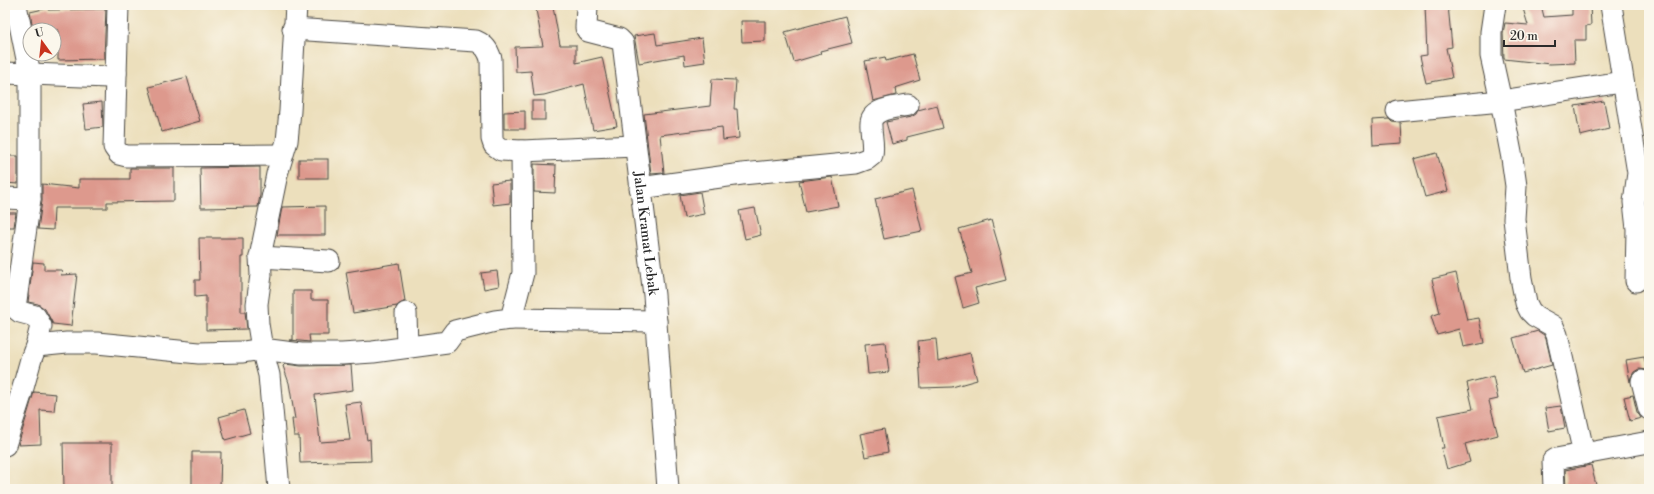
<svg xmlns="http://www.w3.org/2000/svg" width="1654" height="494" font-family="'Libre Bodoni',serif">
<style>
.building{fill:#dd998d}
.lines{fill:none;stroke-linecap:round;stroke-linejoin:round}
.minor-casing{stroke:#484641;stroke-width:23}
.minor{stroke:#fff;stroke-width:21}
.labels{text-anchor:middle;stroke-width:3.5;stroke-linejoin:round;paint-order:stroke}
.street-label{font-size:14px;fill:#2b2b2b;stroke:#fbf7ec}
</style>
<rect width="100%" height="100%" fill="#fbf7ec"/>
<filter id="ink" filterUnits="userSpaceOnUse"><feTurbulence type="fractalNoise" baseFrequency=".025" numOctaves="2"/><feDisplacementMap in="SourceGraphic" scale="8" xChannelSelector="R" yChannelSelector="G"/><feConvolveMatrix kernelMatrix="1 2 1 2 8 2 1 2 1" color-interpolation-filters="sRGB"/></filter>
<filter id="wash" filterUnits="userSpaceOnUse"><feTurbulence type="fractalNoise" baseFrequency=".012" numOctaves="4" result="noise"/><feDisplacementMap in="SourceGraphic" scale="16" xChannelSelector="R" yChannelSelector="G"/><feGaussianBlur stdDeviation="0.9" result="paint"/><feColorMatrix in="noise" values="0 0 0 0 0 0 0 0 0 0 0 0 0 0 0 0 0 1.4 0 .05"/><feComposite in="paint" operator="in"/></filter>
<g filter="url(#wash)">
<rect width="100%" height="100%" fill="#ecdfbc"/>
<g id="blocks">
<g class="building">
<path d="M1425,5H1448L1452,47L1446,48L1452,78L1426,83L1420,56L1427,55Z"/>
<path d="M1522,5H1541L1544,17L1572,15V5H1590L1591,25L1586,26V40H1574L1575,63L1550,64L1504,59L1503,33L1505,23L1528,25Z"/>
<path d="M553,7L560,45H576V63L602,57L617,126L593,130L584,84L544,95L534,96L531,71L516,72L515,47L543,46L536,10Z"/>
<path d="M48,8V10L106,9L104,59L58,60V30H33L30,12Z"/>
<path d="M845,16L852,43L820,51L821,54L794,62L785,32Z"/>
<path d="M741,21H765V41L742,42Z"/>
<path d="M655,33L657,45L702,38L705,62L685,65L684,55L639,63L634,36Z"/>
<path d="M913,54L920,80L895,88L896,95L873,101L865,61L885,57L886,61Z"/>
<path d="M187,77L200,121L162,132L149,87Z"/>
<path d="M712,79L736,80L734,109H737L739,138L723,140L722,127L660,135L664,173L651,174L644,114L710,106Z"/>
<rect x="532" y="101" width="13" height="19"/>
<path d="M1604,101L1609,129L1580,136L1575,106Z"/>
<path d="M102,102L103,127L86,129L83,104Z"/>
<path d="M937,105L943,128L907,137V140L892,144L886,122L911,117L916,114L918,110Z"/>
<path d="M525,111V129H504V112Z"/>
<path d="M1389,119L1392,122L1401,123L1402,143L1373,145L1372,120Z"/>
<path d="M1437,153L1448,191L1425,197L1414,159Z"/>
<path d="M5,156H18V184L5,183Z"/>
<rect x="299" y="159" width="29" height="19"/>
<path d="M534,164L556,165L555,193L534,192Z"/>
<path d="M260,167V195L258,207L201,208L200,168Z"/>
<path d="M130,168H174V201L107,202V208H54L53,230L38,229L42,201V184L79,188V179H130Z"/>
<path d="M832,177L838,206L806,212L799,181Z"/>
<path d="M510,181V203L493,205L491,183Z"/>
<path d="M912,190L922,231L884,239L875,199Z"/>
<path d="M700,192L704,214L684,218L680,195Z"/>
<path d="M325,206V235H277L282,207Z"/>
<path d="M755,208L761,235L745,239L739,211Z"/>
<path d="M5,213H16L14,227H5Z"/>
<path d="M991,220L1001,254L1000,255L1006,280L975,288L979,303L963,308L955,277L972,273L959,229Z"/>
<path d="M199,238H243V257H241V312H245L247,329L206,330V296L195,297V280H200Z"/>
<path d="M33,262L44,263V270H62L61,275L77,274L71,326L53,324L45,309L38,304L28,302Z"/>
<path d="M399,263L405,301L397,306L353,313L346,272Z"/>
<path d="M497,271L499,286L484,289L481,273Z"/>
<path d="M1456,273L1467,320L1479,318L1484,343L1463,347L1459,329L1437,335L1431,316L1440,313L1432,279Z"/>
<path d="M293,291H311V300H328V335H309L310,342L290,340H293Z"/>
<path d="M1538,331L1544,335L1546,339L1552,365L1523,373L1513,338Z"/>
<path d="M936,339L938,361L970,353L977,380L952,387L921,388L918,341Z"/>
<path d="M885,342L889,372L868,374L865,344Z"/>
<path d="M1644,357L1647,370L1639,369L1634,372L1631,377L1630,382L1626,360Z"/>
<path d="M285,364L301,366L351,365L353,390L315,395L320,442L350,440L345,404L361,402L367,440L370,439L371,461L300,463L299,436H294L292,419H295L289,383L283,366Z"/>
<path d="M1493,376L1498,399L1489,401L1498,435L1465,444L1470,462L1447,469L1441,448H1444L1438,416L1473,409L1467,383Z"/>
<path d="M34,392L56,394L54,411L40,410L41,444L18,445Z"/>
<path d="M1633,395L1637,412L1641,418L1630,421L1624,397Z"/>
<path d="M1561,406L1565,428L1549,431L1545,408Z"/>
<path d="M244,410L250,433L225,440L219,417Z"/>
<path d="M884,429L888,452L865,457L860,434Z"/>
<path d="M63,443H112V489H64Z"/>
<path d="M192,452H221L220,487H192Z"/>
<path d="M1591,465L1597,489H1566L1565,470Z"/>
</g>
</g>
</g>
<g filter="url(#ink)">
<use href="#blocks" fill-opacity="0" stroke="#484641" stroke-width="1"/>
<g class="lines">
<g class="minor-casing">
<g id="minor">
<path d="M118,5L114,147L119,154L127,156L282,155"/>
<path d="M296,5L290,111L287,141L277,174L260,257L261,275L257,304L258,324L262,349L301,354H342L373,352L447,342L455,331L495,321L511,319L523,273L522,151"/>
<path id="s1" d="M587,5L586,28L588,31L619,39L623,43L654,295L668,489"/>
<path d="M1495,5L1491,32V56L1501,101L1512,158L1516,186L1514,219L1521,278L1526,303L1530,311L1535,316L1553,326L1557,335L1584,454"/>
<path d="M1611,5L1638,173L1634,202L1637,229L1636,281"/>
<path d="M293,29L476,41C485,45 488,50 491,59L492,139L494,145L501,150L522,151L635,146"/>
<path d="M5,73L108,77L116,73"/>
<path d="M1397,111L1501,101L1622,82"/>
<path d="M640,188L742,174L856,163L867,159L872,155C874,144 871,136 871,126C869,108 895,108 908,105"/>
<path d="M5,198L30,199"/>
<path d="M260,257L329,261"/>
<path d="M406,313L407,347"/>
<path d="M511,319L656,321"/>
<path d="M36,346L67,343H97L199,353L243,352L262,349L269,375L279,489"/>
<path d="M1642,381L1649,409"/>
<path d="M5,445L21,395L31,359L36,346L41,326L35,316L20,312L15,308L30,199V74L16,5"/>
<path d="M1554,489L1553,461L1556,459L1649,442"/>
</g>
</g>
<use href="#minor" class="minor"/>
</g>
</g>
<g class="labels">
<g class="street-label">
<text dy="5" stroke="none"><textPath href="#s1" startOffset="256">Jalan Kramat Lebak</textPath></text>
</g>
</g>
<rect width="1654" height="494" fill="none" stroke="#fbf7ec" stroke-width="20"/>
<g transform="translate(42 42) rotate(345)"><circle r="19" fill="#fbf7ec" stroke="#a8a59f"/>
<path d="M0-3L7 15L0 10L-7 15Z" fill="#c8321e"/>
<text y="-6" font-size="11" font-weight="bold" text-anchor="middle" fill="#2b2b2b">U</text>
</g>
<path d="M1504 40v6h51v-6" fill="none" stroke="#2b2b2b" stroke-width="2"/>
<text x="1510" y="40" font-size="12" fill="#2b2b2b" stroke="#fbf7ec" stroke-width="3" paint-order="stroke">20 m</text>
</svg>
